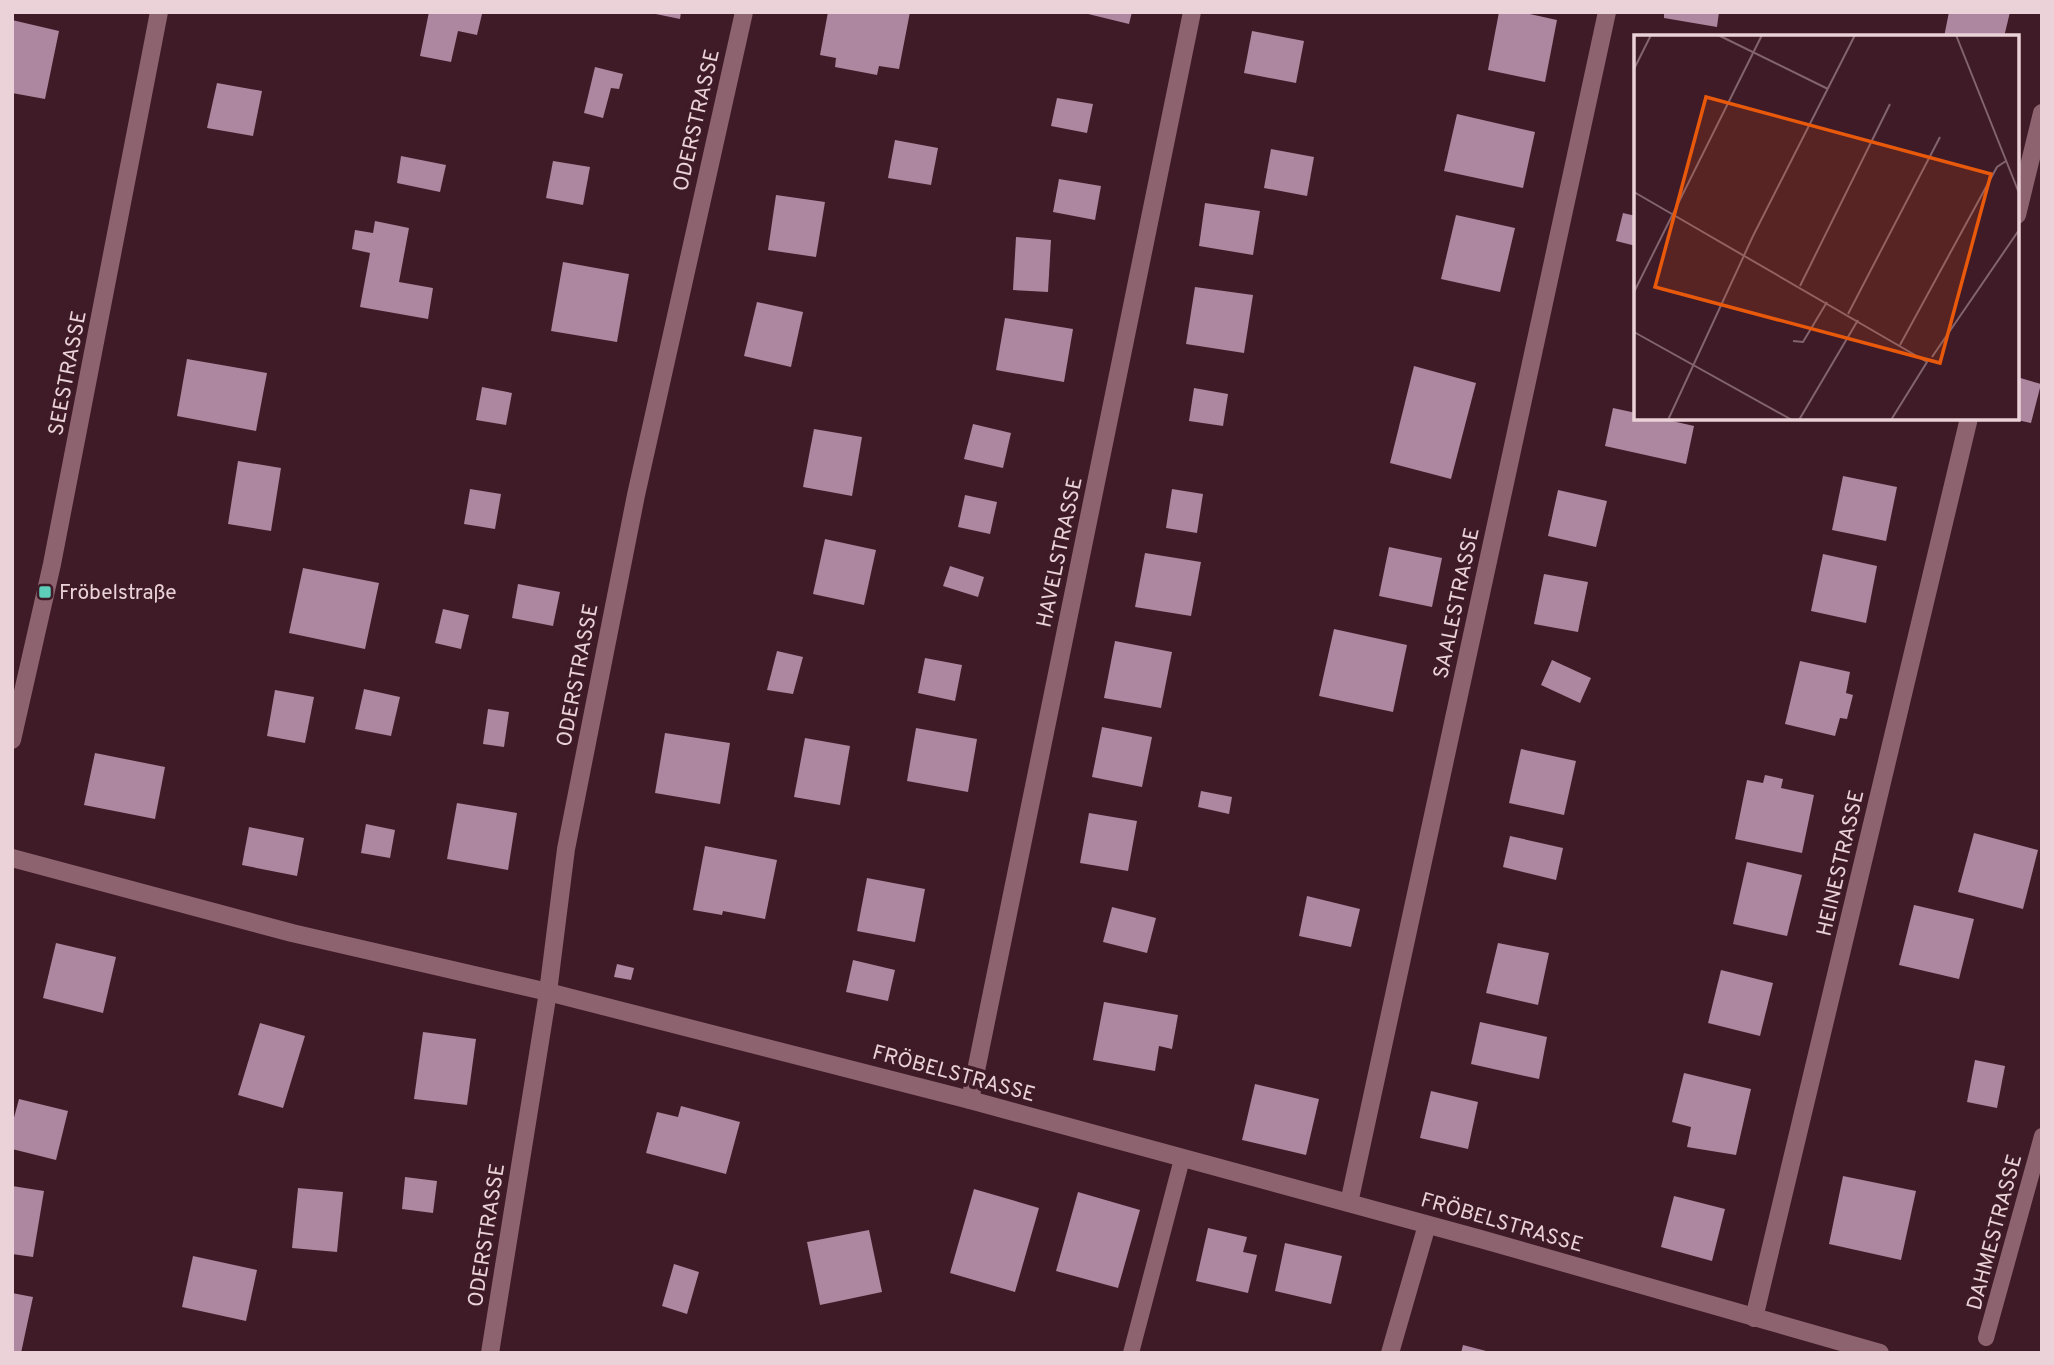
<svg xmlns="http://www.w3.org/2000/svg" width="2054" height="1365" font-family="Overpass,sans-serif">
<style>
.building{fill:#ac879f}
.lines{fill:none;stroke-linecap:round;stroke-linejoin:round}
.lane{stroke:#8d636f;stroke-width:16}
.street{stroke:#8d636f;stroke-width:18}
.poi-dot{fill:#5cceba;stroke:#3e1b27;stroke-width:2.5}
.labels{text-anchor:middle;stroke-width:7;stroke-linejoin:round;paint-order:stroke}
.street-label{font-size:21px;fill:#ead2d8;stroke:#3e1b27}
.poi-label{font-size:21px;fill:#ead2d8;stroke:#3e1b27;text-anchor:start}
.inset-road{fill:none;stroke:#83646e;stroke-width:2}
.view{fill:#e8590c;fill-opacity:0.15;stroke:#e8590c;stroke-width:3.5}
.inset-edge{fill:none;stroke:#ead2d8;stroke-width:3.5}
</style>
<rect width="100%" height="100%" fill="#3e1b27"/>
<g class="building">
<path d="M429,12L482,14L477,35L458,31L451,62L420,56Z"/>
<path d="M646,12H681L680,19Z"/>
<path d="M828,12H910L899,69L879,66L877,75L835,67L836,58L820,55Z"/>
<path d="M1080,12H1132L1129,24Z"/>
<path d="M1499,12H1520L1557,20L1545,82L1488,70Z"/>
<path d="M1664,12H1719L1717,27L1664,18Z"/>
<path d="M1949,12H2010L2004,37H1944Z"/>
<path d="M12,20L59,31L45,99L12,93Z"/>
<path d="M1252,31L1304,41L1296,83L1244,73Z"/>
<path d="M595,67L623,74L619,89L611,88L603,118L584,113Z"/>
<path d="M217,83L262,91L253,136L207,128Z"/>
<path d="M1057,98L1093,104L1087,133L1051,126Z"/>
<path d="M1457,114L1535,132L1523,188L1444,171Z"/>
<path d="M895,140L938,148L931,185L888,178Z"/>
<path d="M1271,149L1314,157L1307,196L1264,188Z"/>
<path d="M401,156L446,165L440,192L397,183Z"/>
<path d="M553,161L590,167L583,205L546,198Z"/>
<path d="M1059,179L1101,186L1095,220L1053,212Z"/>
<path d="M776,195L825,202L816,257L768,250Z"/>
<path d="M1205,203L1260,211L1253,255L1199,246Z"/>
<path d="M1623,213L1636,216V246L1616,241Z"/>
<path d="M1456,215L1515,228L1500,292L1441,279Z"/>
<path d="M375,221L409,228L399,282L433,288L428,319L360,307L370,253L352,249L355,230L373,233Z"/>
<path d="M1016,237L1051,240L1048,292L1013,290Z"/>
<path d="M563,262L629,274L617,342L551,331Z"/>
<path d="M1195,287L1253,295L1244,353L1186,344Z"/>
<path d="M757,302L803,312L791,367L744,356Z"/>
<path d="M1005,318L1073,329L1064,382L996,370Z"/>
<path d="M187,359L267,373L256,431L177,416Z"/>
<path d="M1414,366L1476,383L1451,479L1390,463Z"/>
<path d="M2017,377L2041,384L2031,423L2017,420Z"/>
<path d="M482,387L512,393L506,425L476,420Z"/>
<path d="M1194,388L1228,394L1223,426L1189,421Z"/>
<path d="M1613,408L1636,413V418H1659L1694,426L1686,464L1605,446Z"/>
<path d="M973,424L1011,433L1003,468L964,459Z"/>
<path d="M814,429L862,437L852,496L803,487Z"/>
<path d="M238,461L281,468L271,531L228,524Z"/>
<path d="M1843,476L1897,487L1886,541L1832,530Z"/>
<path d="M470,489L501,494L495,529L464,524Z"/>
<path d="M1172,489L1203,494L1197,533L1166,528Z"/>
<path d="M1558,490L1607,501L1596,547L1548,536Z"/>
<path d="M965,495L997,502L990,534L958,527Z"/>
<path d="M825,539L876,550L864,605L813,594Z"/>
<path d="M1389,547L1442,558L1432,607L1379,596Z"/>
<path d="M1145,553L1201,562L1191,616L1135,607Z"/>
<path d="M1823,554L1877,566L1866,623L1811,611Z"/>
<path d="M950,566L984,577L978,597L943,586Z"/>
<path d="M303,568L379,583L365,649L289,633Z"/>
<path d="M1544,574L1588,582L1578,632L1534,624Z"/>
<path d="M518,584L560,592L553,626L512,618Z"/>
<path d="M443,609L469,615L461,649L435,643Z"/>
<path d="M1334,629L1407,645L1393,712L1319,696Z"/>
<path d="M1115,641L1172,652L1161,708L1104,698Z"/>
<path d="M777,651L803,657L793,694L767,690Z"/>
<path d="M925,658L962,665L955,701L918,693Z"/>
<path d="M1552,660L1591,678L1580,703L1541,685Z"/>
<path d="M1800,661L1850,672L1846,693L1853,695L1847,719L1840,718L1835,736L1785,724Z"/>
<path d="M364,689L400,697L391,736L355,729Z"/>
<path d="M275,690L314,697L305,743L267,736Z"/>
<path d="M488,709L509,712L504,747L483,744Z"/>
<path d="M1102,727L1152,737L1142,787L1092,777Z"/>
<path d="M916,728L977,739L968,792L907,781Z"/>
<path d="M665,733L730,743L720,804L655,793Z"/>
<path d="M805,738L850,746L840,805L794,797Z"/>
<path d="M1521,749L1576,761L1564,815L1509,803Z"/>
<path d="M95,753L165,767L155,819L84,805Z"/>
<path d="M1765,775L1783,779L1781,788L1814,795L1802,853L1735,839L1747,780L1763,783Z"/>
<path d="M1201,791L1232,797L1229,814L1198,807Z"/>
<path d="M457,803L517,813L508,870L447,859Z"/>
<path d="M1089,813L1137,821L1128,871L1080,863Z"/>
<path d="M366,824L395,830L390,858L361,853Z"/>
<path d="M249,827L304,838L297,876L242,865Z"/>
<path d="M1974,833L2038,850L2023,909L1958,892Z"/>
<path d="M1510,836L1563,848L1556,880L1503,867Z"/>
<path d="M705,846L777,860L765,919L723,911L722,915L693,910Z"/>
<path d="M1747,862L1802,875L1787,936L1733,924Z"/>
<path d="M867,878L925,889L915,942L857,931Z"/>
<path d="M1307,896L1360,909L1351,947L1299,936Z"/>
<path d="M1914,905L1974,919L1959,979L1899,965Z"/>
<path d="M1112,907L1156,918L1147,953L1103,942Z"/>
<path d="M56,943L116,957L103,1013L43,998Z"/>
<path d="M1498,943L1549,953L1538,1005L1486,993Z"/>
<path d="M853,960L895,970L888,1001L846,992Z"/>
<path d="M617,964L634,968L631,980L614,977Z"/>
<path d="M1721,970L1773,983L1760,1036L1708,1023Z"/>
<path d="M1104,1002L1178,1015L1172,1049L1159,1046L1155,1071L1093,1060Z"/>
<path d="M1480,1022L1547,1037L1539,1079L1471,1064Z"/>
<path d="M260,1023L305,1036L283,1108L238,1095Z"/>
<path d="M423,1032L476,1039L467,1105L414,1099Z"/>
<path d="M1975,1060L2005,1066L1997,1108L1967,1102Z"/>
<path d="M1684,1073L1751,1089L1736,1155L1687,1147L1691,1127L1672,1122Z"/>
<path d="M1255,1084L1319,1099L1306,1155L1242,1140Z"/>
<path d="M1431,1091L1478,1102L1468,1149L1420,1138Z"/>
<path d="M19,1099L68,1111L56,1160L12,1149V1125Z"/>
<path d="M681,1106L740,1122L726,1174L646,1153L657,1112L678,1117Z"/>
<path d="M1843,1176L1916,1191L1901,1260L1829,1244Z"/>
<path d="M405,1177L437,1181L433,1213L402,1209Z"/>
<path d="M12,1186L44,1191L33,1257L12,1254Z"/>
<path d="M298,1188L343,1192L337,1252L292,1248Z"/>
<path d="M974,1189L1039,1208L1015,1292L950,1273Z"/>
<path d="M1078,1192L1140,1210L1118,1288L1056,1271Z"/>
<path d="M1674,1196L1725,1209L1712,1261L1661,1247Z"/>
<path d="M1208,1228L1247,1237L1243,1252L1257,1255L1248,1293L1196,1281Z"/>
<path d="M869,1230L882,1292L820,1305L807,1242Z"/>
<path d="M1285,1243L1342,1256L1331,1304L1275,1291Z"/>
<path d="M193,1256L257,1270L246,1321L182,1307Z"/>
<path d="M674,1264L699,1272L687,1314L662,1306Z"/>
<path d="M12,1293L33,1297L21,1353H12Z"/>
<path d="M1463,1345L1490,1352V1353H1461Z"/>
</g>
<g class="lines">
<g class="lane">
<path d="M1986,1338L2042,1136"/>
<path d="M1131,1353L1182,1159"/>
</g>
<g class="street">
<path d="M2017,215L2042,113"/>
<path d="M12,740L52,564L159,12"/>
<path d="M12,858L292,933L548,992L970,1100L1477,1238L1880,1353"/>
<path d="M970,1100L1192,12"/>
<path d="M1349,1203L1607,12"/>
<path d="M1754,1318L1969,418"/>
<path d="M490,1353L548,992L566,849L636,495L744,12"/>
<path d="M1390,1353L1427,1225"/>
</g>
</g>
<rect class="poi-dot" x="38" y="585" width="14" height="14" rx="3.5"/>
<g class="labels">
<g class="street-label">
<text transform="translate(696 120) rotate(-77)" y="7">ODERSTRASSE</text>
<text transform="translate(67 373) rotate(-79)" y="7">SEESTRASSE</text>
<text transform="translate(1059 552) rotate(-78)" y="7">HAVELSTRASSE</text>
<text transform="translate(1456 603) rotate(-78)" y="7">SAALESTRASSE</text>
<text transform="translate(577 675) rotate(-79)" y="7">ODERSTRASSE</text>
<text transform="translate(1840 863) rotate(-77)" y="7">HEINESTRASSE</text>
<text transform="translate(954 1073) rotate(15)" y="7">FRÖBELSTRASSE</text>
<text transform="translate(1502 1222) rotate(16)" y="7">FRÖBELSTRASSE</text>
<text transform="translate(1994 1232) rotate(-75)" y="7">DAHMESTRASSE</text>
<text transform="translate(486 1235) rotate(-81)" y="7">ODERSTRASSE</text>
</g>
<g class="poi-label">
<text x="59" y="599">Fröbelstraße</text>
</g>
</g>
<g transform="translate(1634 35)">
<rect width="385" height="385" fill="#3e1b27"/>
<path class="inset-road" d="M84,0L194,54M322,0L385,158M0,34L17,0M0,157L293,327L257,385M166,251L256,69M0,257L128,0M214,279L306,102M0,297L158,385M159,306L169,307L193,267M266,310L363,132L372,126M298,322L385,195M34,385L119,201L221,0M165,385L224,285"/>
<path class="view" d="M72,62L357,139L306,328L21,252Z"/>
<rect width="385" height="385" class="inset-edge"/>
</g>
<rect width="2054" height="1365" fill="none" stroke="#ead2d8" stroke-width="28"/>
</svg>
